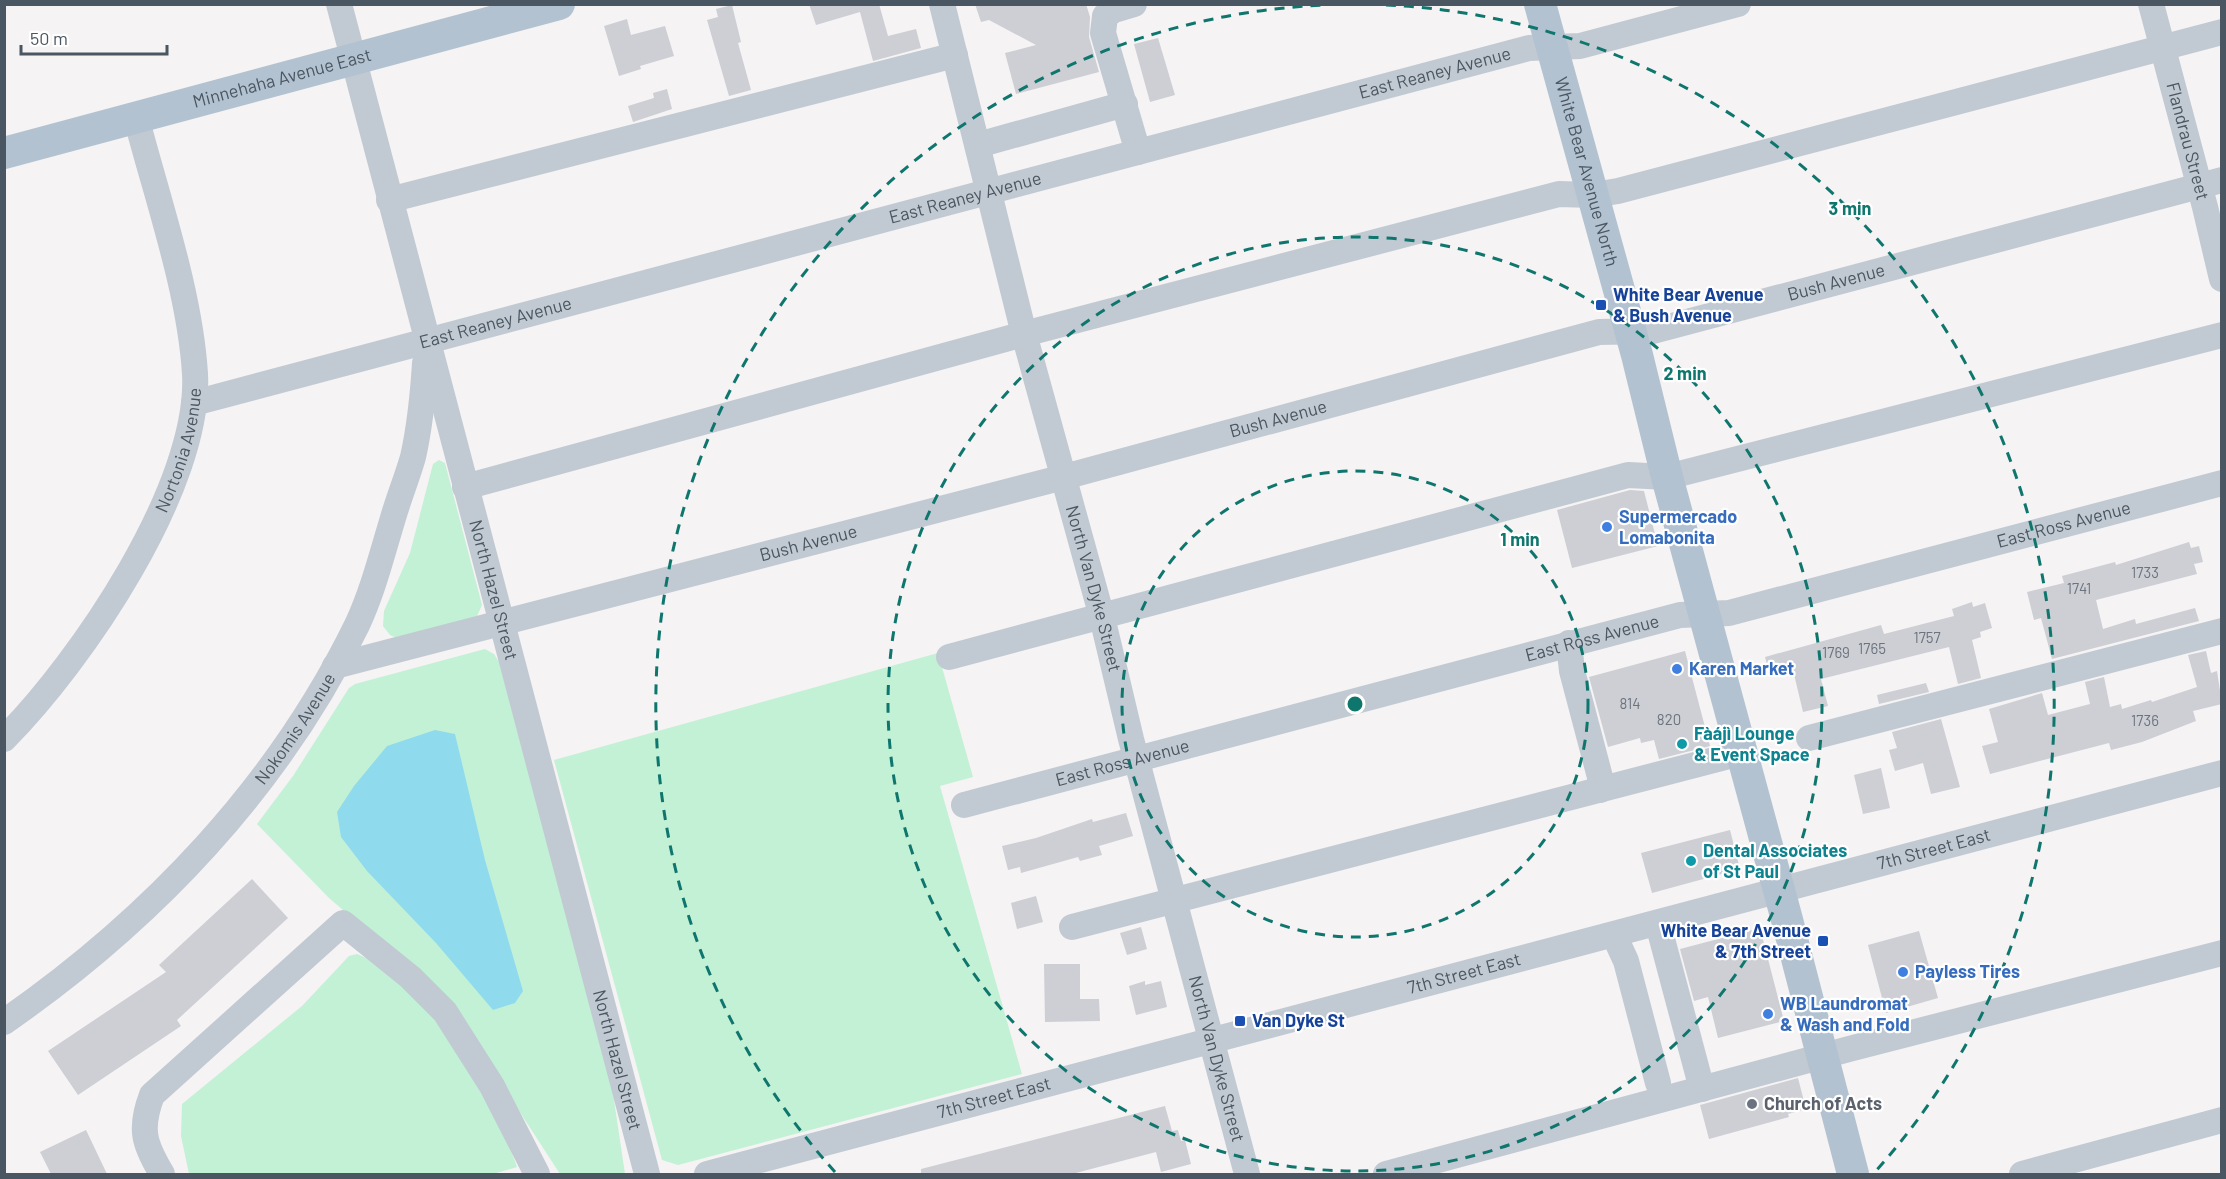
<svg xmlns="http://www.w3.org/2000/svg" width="2226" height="1179" font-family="Barlow,sans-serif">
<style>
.green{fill:#c3f1d5}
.water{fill:#90daee}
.building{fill:#cdcfd5}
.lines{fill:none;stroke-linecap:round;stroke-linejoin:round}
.minor{stroke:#c1cad2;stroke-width:26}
.major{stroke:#b3c2d1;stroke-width:32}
.ring{fill:none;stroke:#0f766e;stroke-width:3;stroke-dasharray:10 8}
.transit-dot{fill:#1a4fb4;stroke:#fff;stroke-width:2}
.shop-dot{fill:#3f7fe0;stroke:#fff;stroke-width:2}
.culture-dot{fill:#0f9aa8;stroke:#fff;stroke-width:2}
.worship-dot{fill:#6b7280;stroke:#fff;stroke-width:2}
.labels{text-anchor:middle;stroke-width:4.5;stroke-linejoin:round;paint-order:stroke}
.number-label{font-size:15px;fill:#6b747e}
.street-label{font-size:18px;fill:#4a5661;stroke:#fff}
.transit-label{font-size:18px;font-weight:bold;fill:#164399;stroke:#fff;text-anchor:start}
.shop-label{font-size:18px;font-weight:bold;fill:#366cbe;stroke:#fff;text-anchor:start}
.culture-label{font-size:18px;font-weight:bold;fill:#0d838f;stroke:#fff;text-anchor:start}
.worship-label{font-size:18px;font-weight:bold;fill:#5b616d;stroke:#fff;text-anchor:start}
.centre{fill:#0f766e;stroke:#fff;stroke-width:3}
.ring-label{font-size:18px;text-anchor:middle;font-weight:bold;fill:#0f766e;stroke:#fff;stroke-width:4.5;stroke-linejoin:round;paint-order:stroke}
</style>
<rect width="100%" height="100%" fill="#f5f3f3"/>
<g class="green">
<path d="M439,460L445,463L482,605L477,616L399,639L390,635L383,626L384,611L410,553L433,464Z"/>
<path d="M485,649L494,654L499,662L611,1080L625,1174H560L446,998L329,898L257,824L293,776L349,688L355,684Z"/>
<path d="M938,653L973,777L940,786L1022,1074L678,1165L662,1160L554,760Z"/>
<path d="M357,954C432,984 491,1095 517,1167L493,1174H189L181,1136L182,1104L302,1006L349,956Z"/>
</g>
<path class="water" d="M435,730L455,734L485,860L523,991L515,1003L493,1010L436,943L367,871L341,837L337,812L354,786L387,746Z"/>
<g class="building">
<path d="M809,4H879L888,36L916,29L921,48L873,61L860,12L816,25Z"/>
<path d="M975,4H1086L1090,17L1089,37L1099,72L1016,94L1005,53L1036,45L989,20L981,22Z"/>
<path d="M732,5L741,42L738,43L751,90L729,96L707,20L718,17L716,9Z"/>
<path d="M627,19L631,35L665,26L674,56L640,66L641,69L619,76L604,26Z"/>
<path d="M1158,38L1175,95L1150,102L1134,44Z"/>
<path d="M667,89L672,109L633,122L628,106L654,98L653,93Z"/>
<path d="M1630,490L1644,491L1658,546L1572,568L1557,510Z"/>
<path d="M2189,542L2191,548L2199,546L2203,562L2194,564L2197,574L2096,600L2103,629L2135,619L2136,624L2195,608L2199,621L2052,659L2041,618L2034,620L2027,592L2064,583L2062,576L2115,562L2116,565Z"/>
<path d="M1972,602L1973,607L1985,603L1992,628L1980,632L1981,637L1972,640L1981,678L1958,684L1949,647L1821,679L1828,706L1803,712L1793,670L1770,676L1765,657L1881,625L1884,634L1954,616L1952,609Z"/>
<path d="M1685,651L1710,746L1659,759L1654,740L1641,743L1640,738L1608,747L1589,677Z"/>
<path d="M2206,651L2211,673L2217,671L2222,704L2193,711L2196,721L2142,742L2111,750L2109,743L1990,774L1982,746L1998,742L1989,709L2042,693L2048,715L2090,704L2085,682L2104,677L2110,707L2121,704L2122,709L2151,700L2152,702L2197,687L2188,655Z"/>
<path d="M1926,683L1929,692L1879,704L1877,695Z"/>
<path d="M1941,719L1960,787L1931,794L1923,763L1895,771L1889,750L1897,748L1892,732Z"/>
<path d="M1881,768L1890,808L1863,814L1854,775Z"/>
<path d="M1126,813L1133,836L1099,846L1102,855L1080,861L1078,857L1021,873L1020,867L1008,870L1002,846L1036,838L1092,819L1093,822Z"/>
<path d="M1730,830L1740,869L1652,893L1641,853Z"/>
<path d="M252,879L288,918L177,1020L181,1026L78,1095L48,1051L166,972L159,965Z"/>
<path d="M1036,896L1043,922L1017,929L1011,903Z"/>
<path d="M1141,927L1147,949L1127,955L1120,933Z"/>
<path d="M1760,928L1784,1021L1718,1038L1708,997L1694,1001L1680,949Z"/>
<path d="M1919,931L1938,998L1886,1013L1868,945Z"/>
<path d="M1044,964H1080V999H1099L1100,1021L1045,1022Z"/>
<path d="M1145,981V985L1161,981L1167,1007L1136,1015L1129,986Z"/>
<path d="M1798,1078L1806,1109L1788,1114L1789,1117L1709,1139L1700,1105Z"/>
<path d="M1165,1106L1172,1131L1178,1130L1181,1141L1185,1140L1191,1164L1161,1172L1156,1152L1072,1174H921V1169Z"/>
<path d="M86,1130L107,1174H51L40,1152Z"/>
</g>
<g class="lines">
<g class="minor">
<path id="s1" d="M339,4L647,1174"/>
<path id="s2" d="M942,4L1024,334L1102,617L1131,739L1247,1174"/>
<path d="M1134,4L1114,10L1105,16L1103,33L1138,152"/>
<path id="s3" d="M2151,4L2205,207L2222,279"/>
<path d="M978,145L1125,104"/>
<path d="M389,200L955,55"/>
<path id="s4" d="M194,403L1529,48L1580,46L1738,4"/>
<path d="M465,487L1024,334L1559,194L1593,195L1618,191L2222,32"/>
<path d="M1569,643L1572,671L1600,777V790"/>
<path d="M949,657L1628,475L1667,477L2222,335"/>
<path id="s5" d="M335,666L1064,477L1599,332L1653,331L2222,180"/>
<path d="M1809,738L2222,631"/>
<path id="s6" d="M4,739C81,662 201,486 195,374C190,291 157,198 136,117"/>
<path id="s7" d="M964,805L1680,615L1729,613L2222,483"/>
<path d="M1658,924L1702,1089"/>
<path d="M1072,927L1741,753"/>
<path d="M1614,935L1626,961L1658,1083"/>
<path id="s8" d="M4,1022C151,920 278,787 357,625C373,591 382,554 393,518C399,497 407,478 413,457C420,426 423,395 425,363"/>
<path d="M162,1174C144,1144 139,1129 152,1095L343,923L410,977L445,1012L492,1086L537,1174"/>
<path id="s9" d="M707,1174L2222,773"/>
<path d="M1386,1174L1849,1049L2222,953"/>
<path d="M2022,1174L2222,1120"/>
</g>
<g class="major">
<path id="s10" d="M1540,4L1637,355L1667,477L1786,916L1853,1174"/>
<path id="s11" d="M4,153L559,4"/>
</g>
</g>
<g class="ring">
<circle cx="1355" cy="704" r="233"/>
<circle cx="1355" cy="704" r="467"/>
<path d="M835 1172A700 700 0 0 1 1324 5M1386 5A700 700 0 0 1 1875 1172"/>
</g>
<g class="transit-dot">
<rect x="1595" y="299" width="12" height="12" rx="3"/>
<rect x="1817" y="935" width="12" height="12" rx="3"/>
<rect x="1234" y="1015" width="12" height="12" rx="3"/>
</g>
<g class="shop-dot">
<circle cx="1607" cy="527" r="6"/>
<circle cx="1677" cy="669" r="6"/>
<circle cx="1903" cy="972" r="6"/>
<circle cx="1768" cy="1014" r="6"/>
</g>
<g class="culture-dot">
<circle cx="1682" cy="744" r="6"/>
<circle cx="1691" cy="861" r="6"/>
</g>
<circle class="worship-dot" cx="1752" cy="1104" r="6"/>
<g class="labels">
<g class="number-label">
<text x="2145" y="578">1733</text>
<text x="2079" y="594">1741</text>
<text x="1927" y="643">1757</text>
<text x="1872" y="654">1765</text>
<text x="1836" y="658">1769</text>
<text x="1630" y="709">814</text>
<text x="1669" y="725">820</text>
<text x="2145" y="726">1736</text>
</g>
<g class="street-label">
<text dy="6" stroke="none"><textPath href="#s4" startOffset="1284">East Reaney Avenue</textPath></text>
<text dy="6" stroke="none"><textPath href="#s11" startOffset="288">Minnehaha Avenue East</textPath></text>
<text dy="6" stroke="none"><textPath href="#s3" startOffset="142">Flandrau Street</textPath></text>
<text dy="6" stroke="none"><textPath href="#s10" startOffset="174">White Bear Avenue North</textPath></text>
<text dy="6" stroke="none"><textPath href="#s4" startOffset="798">East Reaney Avenue</textPath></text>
<text dy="6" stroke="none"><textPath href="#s5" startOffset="1551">Bush Avenue</textPath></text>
<text dy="6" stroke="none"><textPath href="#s4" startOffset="312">East Reaney Avenue</textPath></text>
<text dy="6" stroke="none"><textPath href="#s5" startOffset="975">Bush Avenue</textPath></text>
<text dy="6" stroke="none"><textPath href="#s6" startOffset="342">Nortonia Avenue</textPath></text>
<text dy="6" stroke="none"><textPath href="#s7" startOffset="1136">East Ross Avenue</textPath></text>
<text dy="6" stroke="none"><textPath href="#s5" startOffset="489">Bush Avenue</textPath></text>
<text dy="6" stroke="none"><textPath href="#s1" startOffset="606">North Hazel Street</textPath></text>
<text dy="6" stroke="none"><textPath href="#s2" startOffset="604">North Van Dyke Street</textPath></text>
<text dy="6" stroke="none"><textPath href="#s7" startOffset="650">East Ross Avenue</textPath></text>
<text dy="6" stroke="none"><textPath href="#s8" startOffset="416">Nokomis Avenue</textPath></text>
<text dy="6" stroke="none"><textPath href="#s7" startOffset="164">East Ross Avenue</textPath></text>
<text dy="6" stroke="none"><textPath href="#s9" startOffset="1269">7th Street East</textPath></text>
<text dy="6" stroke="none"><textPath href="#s9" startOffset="783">7th Street East</textPath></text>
<text dy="6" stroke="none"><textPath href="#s1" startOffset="1092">North Hazel Street</textPath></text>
<text dy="6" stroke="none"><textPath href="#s2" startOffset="1090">North Van Dyke Street</textPath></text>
<text dy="6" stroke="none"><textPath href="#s9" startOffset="297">7th Street East</textPath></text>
</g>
<g class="transit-label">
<text x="1613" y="301">White Bear Avenue<tspan x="1613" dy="21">&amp; Bush Avenue</tspan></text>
<text x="1811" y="937" text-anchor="end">White Bear Avenue<tspan x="1811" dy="21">&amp; 7th Street</tspan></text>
<text x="1252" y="1027">Van Dyke St</text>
</g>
<g class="shop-label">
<text x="1619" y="523">Supermercado<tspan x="1619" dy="21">Lomabonita</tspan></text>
<text x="1689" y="675">Karen Market</text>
<text x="1915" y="978">Payless Tires</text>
<text x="1780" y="1010">WB Laundromat<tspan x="1780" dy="21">&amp; Wash and Fold</tspan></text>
</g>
<g class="culture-label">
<text x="1694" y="740">Fàájì Lounge<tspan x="1694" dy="21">&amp; Event Space</tspan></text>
<text x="1703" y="857">Dental Associates<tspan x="1703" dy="21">of St Paul</tspan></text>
</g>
<g class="worship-label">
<text x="1764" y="1110">Church of Acts</text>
</g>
</g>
<circle cx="1355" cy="704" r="9" class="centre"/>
<g class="ring-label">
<text x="1850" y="215">3 min</text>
<text x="1685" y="380">2 min</text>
<text x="1520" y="546">1 min</text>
</g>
<rect width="2226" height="1179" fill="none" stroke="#4a5661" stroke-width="12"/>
<path d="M21 45v9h146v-9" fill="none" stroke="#4a5661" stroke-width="3"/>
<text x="30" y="45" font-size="18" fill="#4a5661" stroke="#ffffff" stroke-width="4.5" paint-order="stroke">50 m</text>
</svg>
